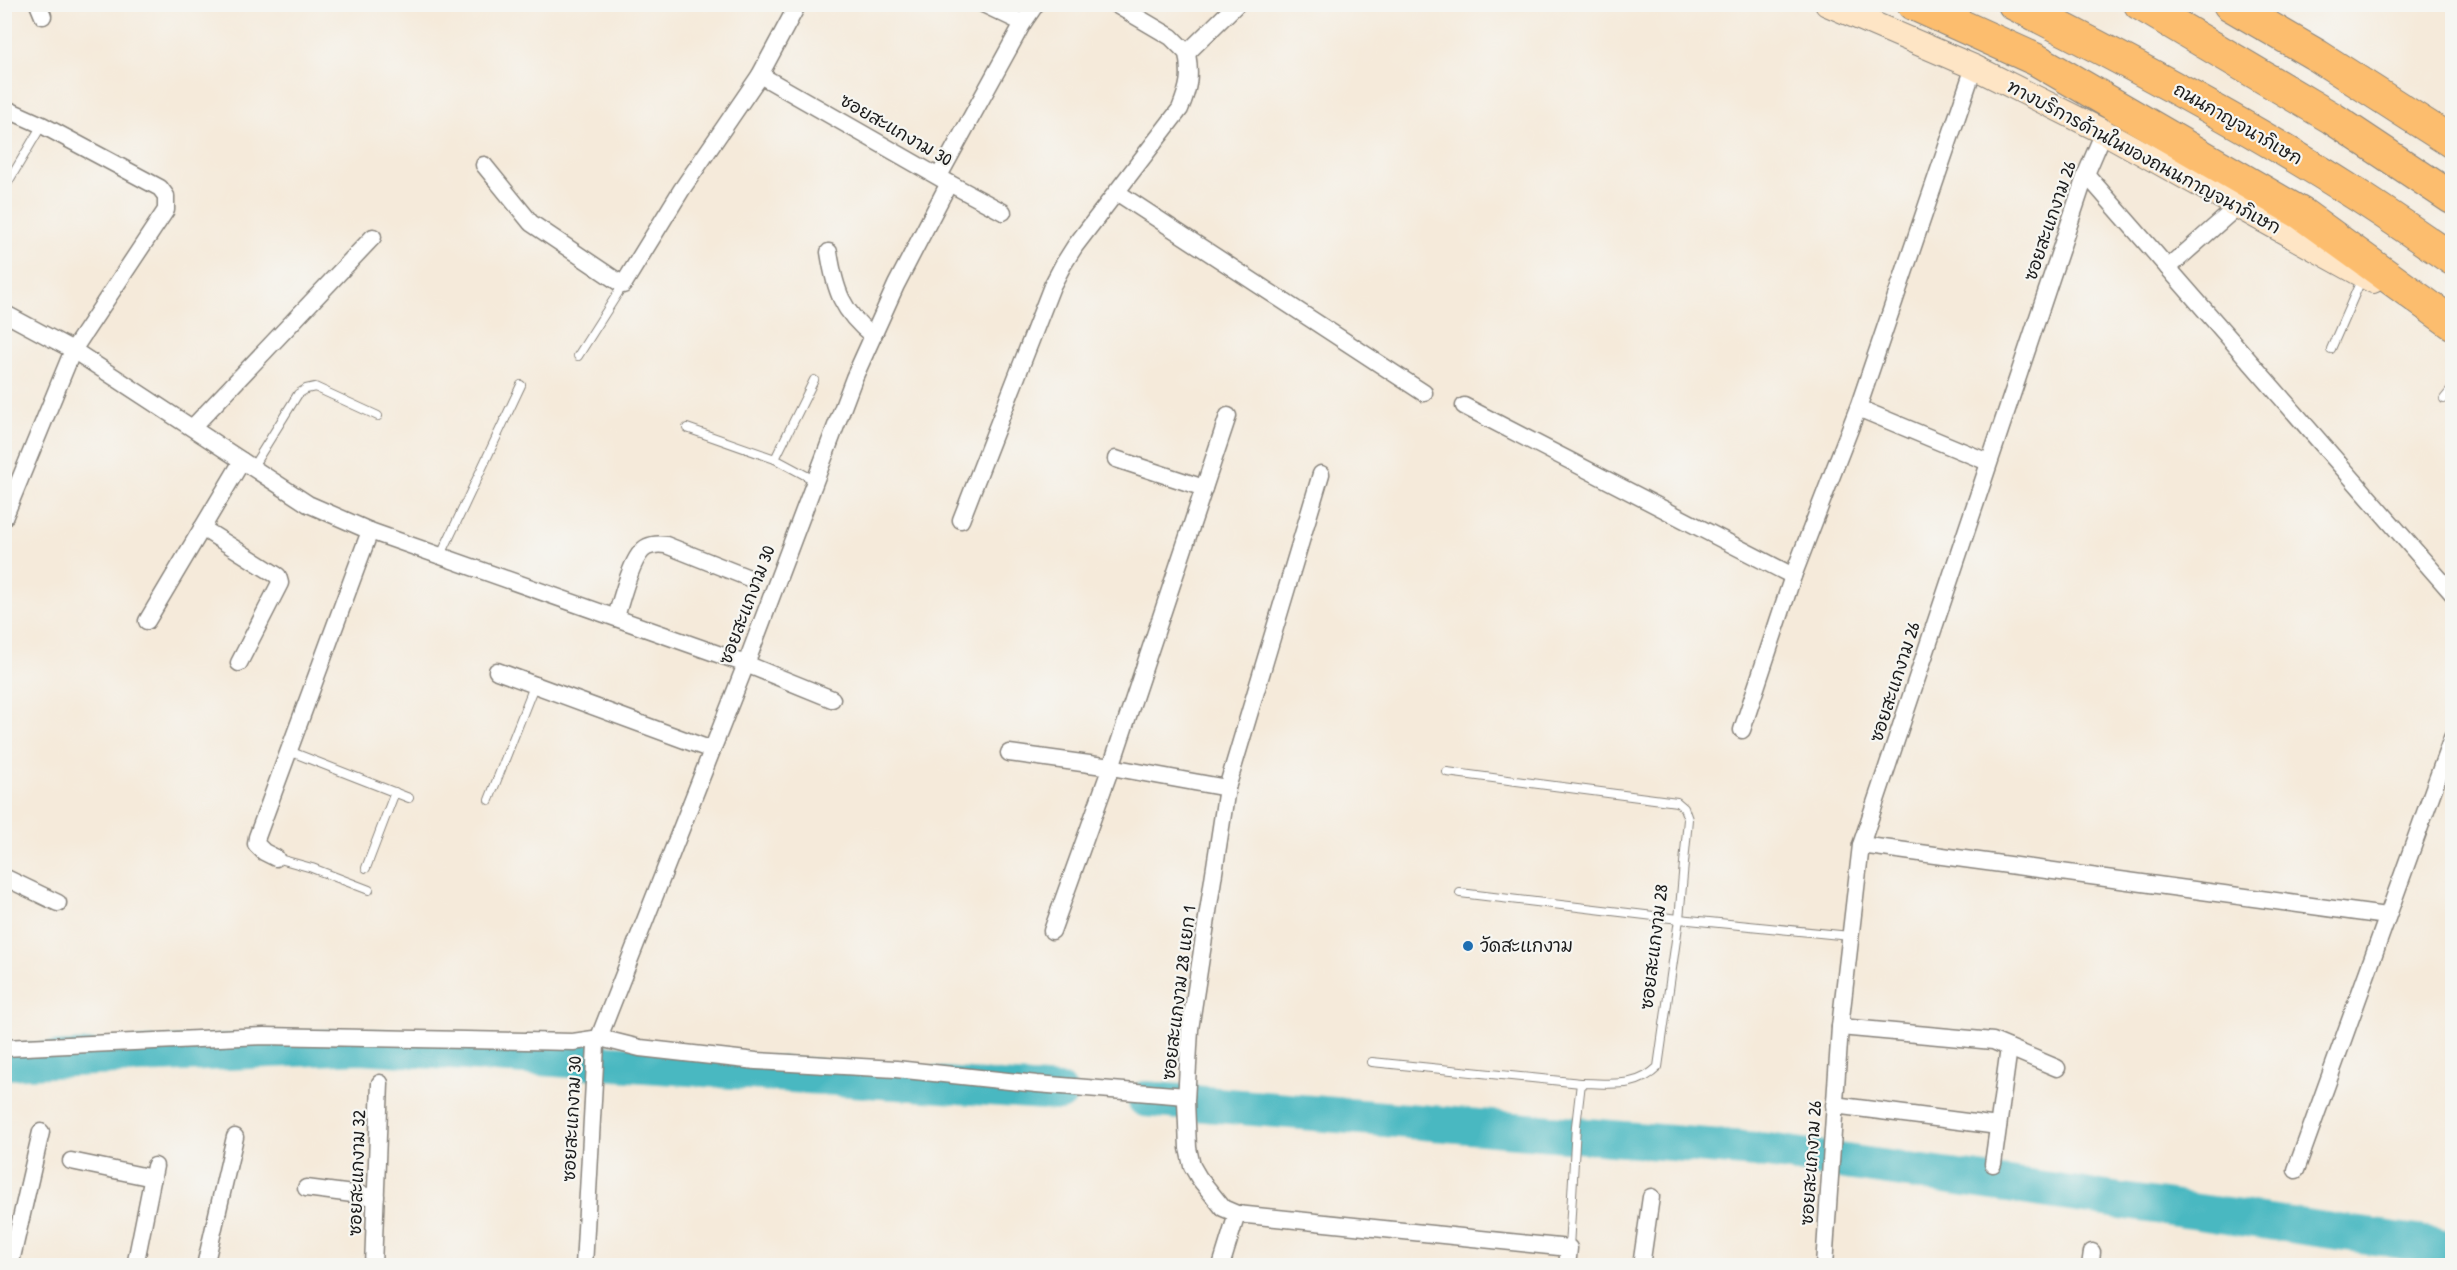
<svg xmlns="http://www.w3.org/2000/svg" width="2457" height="1270" font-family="'Patrick Hand','Playpen Sans Thai',sans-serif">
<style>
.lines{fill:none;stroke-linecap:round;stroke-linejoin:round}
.river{stroke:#49b8c1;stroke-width:36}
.service-casing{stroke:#88837b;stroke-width:10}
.minor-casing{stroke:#88837b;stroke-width:19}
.secondary-casing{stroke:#88837b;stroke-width:26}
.motorway-casing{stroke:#88837b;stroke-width:34}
.service{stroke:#fff;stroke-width:8}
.minor{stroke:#fff;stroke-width:16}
.secondary{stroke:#fee5c5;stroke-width:24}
.motorway{stroke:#fcbd6e;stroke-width:32}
.poi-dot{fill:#1f6fb2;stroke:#f6f6f2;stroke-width:2}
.labels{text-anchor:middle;stroke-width:4.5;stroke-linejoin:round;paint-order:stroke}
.street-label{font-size:18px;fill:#1c1c1c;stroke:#f6f6f2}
.poi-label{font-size:18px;fill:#1c1c1c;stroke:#f6f6f2;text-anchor:start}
</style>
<rect width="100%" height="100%" fill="#f6f6f2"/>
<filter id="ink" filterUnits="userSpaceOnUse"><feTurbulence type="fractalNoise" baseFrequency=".0167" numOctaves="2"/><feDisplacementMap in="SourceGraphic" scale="12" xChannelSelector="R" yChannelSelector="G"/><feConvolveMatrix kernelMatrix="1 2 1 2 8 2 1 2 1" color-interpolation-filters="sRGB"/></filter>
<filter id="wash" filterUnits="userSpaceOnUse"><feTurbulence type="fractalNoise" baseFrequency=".008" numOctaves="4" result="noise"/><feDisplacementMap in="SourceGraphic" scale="24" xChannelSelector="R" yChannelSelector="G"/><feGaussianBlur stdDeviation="1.35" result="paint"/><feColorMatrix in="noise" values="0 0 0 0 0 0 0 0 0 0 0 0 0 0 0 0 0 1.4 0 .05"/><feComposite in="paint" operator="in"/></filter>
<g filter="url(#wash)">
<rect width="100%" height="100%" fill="#f5eada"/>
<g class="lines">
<g class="river">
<path d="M4,1062L360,1046L1060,1093"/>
<path d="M1145,1099L1768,1151L2452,1248"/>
</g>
</g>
</g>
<g filter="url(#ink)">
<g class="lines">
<g class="service-casing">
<g id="service">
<path d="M4,189L42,125"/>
<path d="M2331,349L2362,278"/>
<path d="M578,356L623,285"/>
<path d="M814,380L775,459L816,481"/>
<path d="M2444,399L2452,389"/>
<path d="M687,428L775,459"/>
<path d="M252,468L298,394L306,389L315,387L378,416"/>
<path d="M441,555L521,385"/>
<path d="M289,751L409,798"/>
<path d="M1447,772L1677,802L1684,808L1688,819L1679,919L1658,1067C1636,1089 1611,1083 1581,1083L1576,1126L1569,1248"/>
<path d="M489,800L534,686"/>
<path d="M276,858L312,868L369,890"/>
<path d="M366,868L395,792"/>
<path d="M1460,893L1679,919L1850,936"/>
<path d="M1372,1062L1581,1083"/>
</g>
</g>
<g class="minor-casing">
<g id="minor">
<path d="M38,4L43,16"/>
<path d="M983,4L1023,23"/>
<path d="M1115,4L1171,37L1187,53L1237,4"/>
<path d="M4,108L42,125L160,188L166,196V210L73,350L4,518"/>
<path d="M484,165L531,223L623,285L682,189L760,75L798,4"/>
<path d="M2086,174L2452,593"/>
<path d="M939,176L1023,23L1036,4"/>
<path d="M949,183L1003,212"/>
<path d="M1118,193L1424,393"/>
<path d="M829,252C835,290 842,312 873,336"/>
<path d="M2168,268L2238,206"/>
<path d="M4,313L73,350L308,504L370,531L746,664L832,699"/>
<path d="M1464,406L1793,576"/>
<path d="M1858,408L1988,462"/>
<path d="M193,427L373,237"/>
<path d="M1116,459L1204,488"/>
<path d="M1321,474L1227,788L1190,1029L1186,1101L1188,1148L1192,1166L1199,1178L1223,1208L1237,1214L1569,1248L1567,1266"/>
<path d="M961,520L1052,286L1063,265L1075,246L1180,109C1189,87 1191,76 1187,53"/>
<path d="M202,528L278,576L280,583L239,663"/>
<path d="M616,617C621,601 632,554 647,547C653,544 659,544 666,545L749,578"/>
<path d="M147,621L242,461"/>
<path d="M497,671L712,750"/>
<path d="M1742,730L1793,576L1858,408L1974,67"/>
<path d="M1009,753L1111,767L1227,788"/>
<path d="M1861,845L2386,916"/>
<path d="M276,858L264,852L256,844L257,837L370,531"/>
<path d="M4,877L58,903"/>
<path d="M1052,931L1111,767L1228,416"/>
<path d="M1840,1027L1993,1041L2057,1068"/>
<path d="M4,1048L264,1036L573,1042L600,1038L640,1048L756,1061L896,1069L1037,1084L1186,1096"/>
<path d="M1834,1105L1998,1126"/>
<path d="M71,1161L153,1178"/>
<path d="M1993,1164L2009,1048"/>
<path d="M2296,1170L2452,738"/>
<path d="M306,1188L376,1197"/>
<path d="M10,1266L41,1132"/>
<path d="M135,1266L155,1166"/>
<path d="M205,1266L235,1137"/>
<path d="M373,1266L380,1083"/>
<path d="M584,1266L596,1045L746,664L854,378L896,285L949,183L760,75"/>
<path d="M1221,1266L1237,1214"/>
<path d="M1641,1266L1651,1197"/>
<path d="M1824,1266L1840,1027L1861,845L2086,174L2104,132"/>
<path d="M2090,1266L2092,1252"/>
</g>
</g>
<g class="secondary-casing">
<path id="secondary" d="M1827,4L1974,67L2104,132L2373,281"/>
</g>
<g class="motorway-casing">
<g id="motorway">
<path d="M1913,4L2037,60L2302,214L2452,323"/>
<path d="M2014,4C2130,62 2244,123 2354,193C2387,214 2420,237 2452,259"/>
<path d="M2140,4L2332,118L2452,198"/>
<path d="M2229,4L2318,56L2452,142"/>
</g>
</g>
<use href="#service" class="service"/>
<use href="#minor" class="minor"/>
<use href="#secondary" class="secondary"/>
<use href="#motorway" class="motorway"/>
</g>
</g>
<circle class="poi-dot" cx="1468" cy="946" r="6"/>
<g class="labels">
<g class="street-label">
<text transform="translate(2238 124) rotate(30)" y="6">ถนนกาญจนาภิเษก</text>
<text transform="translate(896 130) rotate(30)" y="6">ซอยสะแกงาม 30</text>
<text transform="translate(2144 157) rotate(28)" y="6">ทางบริการด้านในของถนนกาญจนาภิเษก</text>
<text transform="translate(2050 221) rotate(-71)" y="6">ซอยสะแกงาม 26</text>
<text transform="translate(747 605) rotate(-69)" y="6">ซอยสะแกงาม 30</text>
<text transform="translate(1895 682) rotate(-72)" y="6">ซอยสะแกงาม 26</text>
<text transform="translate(1654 947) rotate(-83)" y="6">ซอยสะแกงาม 28</text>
<text transform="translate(1179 993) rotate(-83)" y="6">ซอยสะแกงาม 28 แยก 1</text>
<text transform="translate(572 1119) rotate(-87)" y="6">ซอยสะแกงาม 30</text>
<text transform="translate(1811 1163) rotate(-86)" y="6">ซอยสะแกงาม 26</text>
<text transform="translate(357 1173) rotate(-88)" y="6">ซอยสะแกงาม 32</text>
</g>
<g class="poi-label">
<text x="1480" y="952">วัดสะแกงาม</text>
</g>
</g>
<rect width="2457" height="1270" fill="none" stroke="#f6f6f2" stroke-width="24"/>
</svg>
